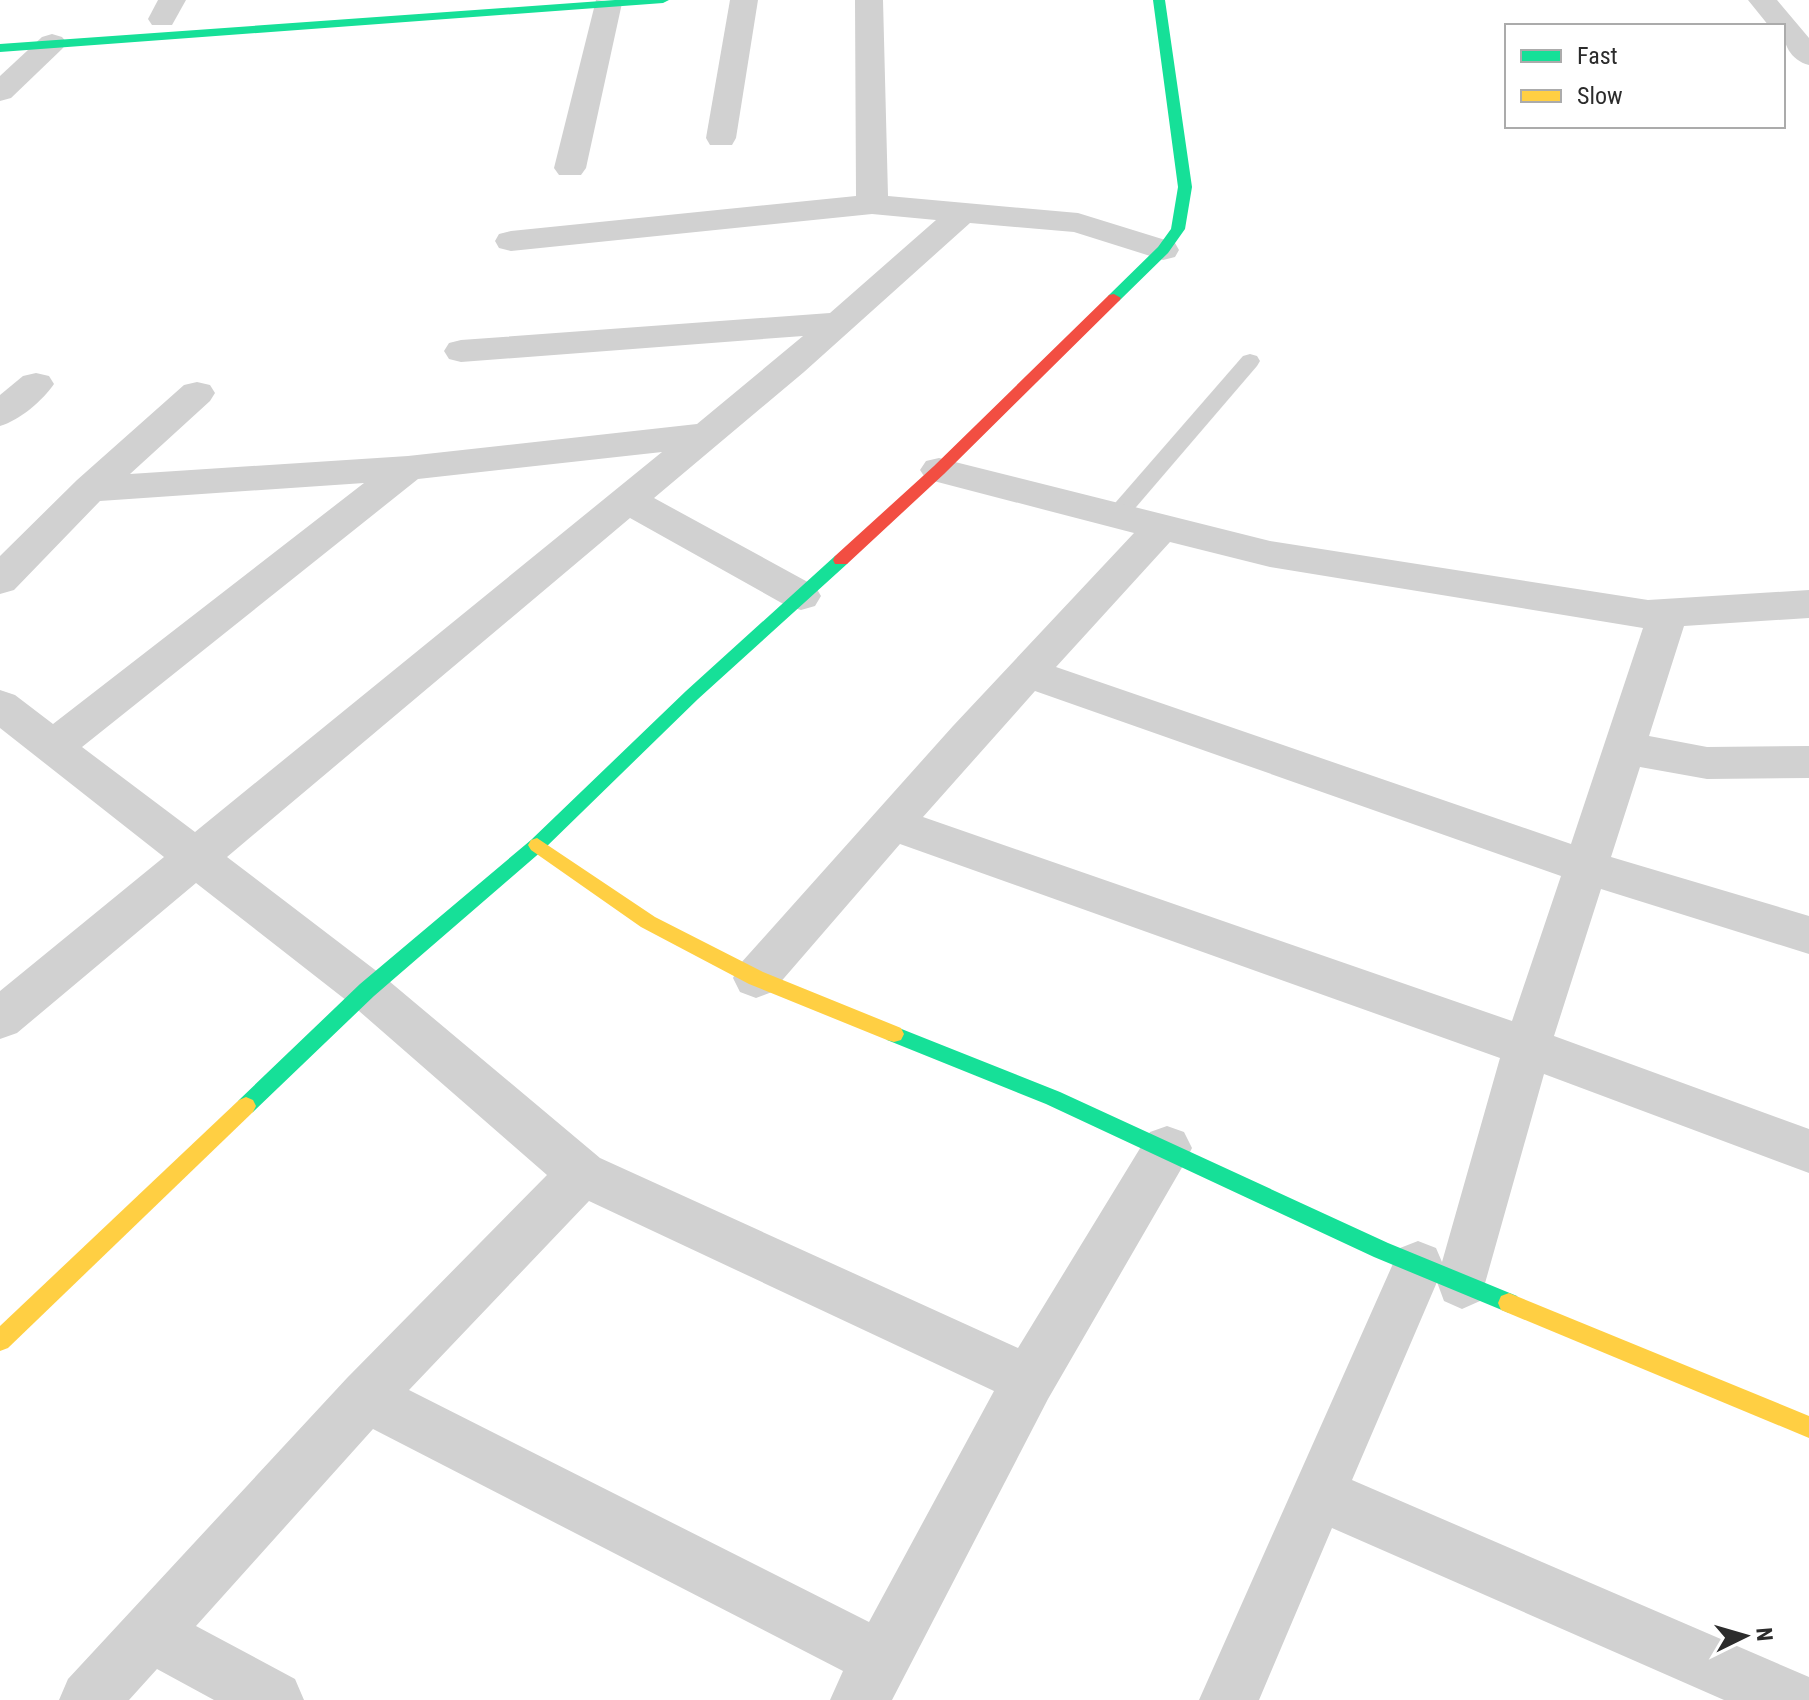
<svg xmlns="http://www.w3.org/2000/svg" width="1809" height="1700" font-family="'Roboto Condensed',sans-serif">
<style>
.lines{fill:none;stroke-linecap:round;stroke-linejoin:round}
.lane{fill:#d1d1d1;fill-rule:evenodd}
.street{fill:#d1d1d1;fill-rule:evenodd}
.fast{fill:#16e098;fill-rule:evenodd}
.slow{fill:#ffcf43;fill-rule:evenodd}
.jam{fill:#f24e42;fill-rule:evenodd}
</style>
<rect width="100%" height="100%" fill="#fff"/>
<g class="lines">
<path class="lane" d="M1250,354L1257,356L1260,361L1257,366L1125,520H1109L1106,515L1109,510L1243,356Z"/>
<g class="street">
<path d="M158,0H186L172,25H152L148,19Z"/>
<path d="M596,0L622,3L586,168L581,175H559L554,168Z"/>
<path d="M730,0H758L736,138L732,145H710L706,138Z"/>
<path d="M855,0H883L888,196L1078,213L1175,243L1179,250L1175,257L1163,260L1074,232L970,223L804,372L654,498L815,586L821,596L815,606L801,610L787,606L630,518L227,857L383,976L600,1158L1018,1348L1150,1132L1167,1126L1184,1132L1192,1148L1184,1164L1048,1399L892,1700H830L843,1671L373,1429L196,1626L295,1679L304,1700H214L157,1669L129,1700H59L68,1679L347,1378L547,1175L351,1004L196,883L17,1033L0,1039V991L164,857L0,728V690L15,695L53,724L364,483L100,501L14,590L0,594V556L77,480L184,385L197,382L210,385L215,393L210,401L130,474L408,456L697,424L803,336L461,362L449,359L444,351L449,343L461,340L830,313L936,220L872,214L511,251L499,248L495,241L499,234L511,231L856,196ZM662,452L195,832L82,747L418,479ZM589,1201L994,1391L869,1622L409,1390Z"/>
<path d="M1748,0H1777L1809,38V65C1790,60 1783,44 1783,26H1769Z"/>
<path d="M52,34L62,37L67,43L62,49L11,98L0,101V76L42,37Z"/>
<path d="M36,373L49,376L54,384C42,401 20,420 0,426V395L23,376Z"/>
<path d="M939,458L1270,541L1648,600L1809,590V618L1684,626L1649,736L1707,747L1809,746V778L1707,779L1640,767L1611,857L1809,916V954L1601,889L1554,1036L1809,1129V1173L1544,1074L1480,1301L1462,1309L1444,1301L1437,1282L1352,1480L1809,1677V1700H1724L1332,1528L1259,1700H1199L1400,1248L1418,1241L1436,1248L1442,1262L1500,1058L900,844L772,992L756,998L740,992L733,978L740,964L953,726L1134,533L926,479L920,470L926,461ZM1170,542L1270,567L1643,628L1571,844L1056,667ZM1035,691L1561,876L1512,1021L923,817Z"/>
</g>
<g class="fast">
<path d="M615,0H669L663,3L0,52V44Z"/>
<path d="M1153,0H1165L1192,187L1185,229L1168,253L1119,301L1114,302L1107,298L1109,295L1158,247L1171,229L1178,187Z"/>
<path d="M841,554L847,556L849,560L847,564L698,699L543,850L374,996L253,1112L246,1115L239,1112L236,1106L239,1100L360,984L531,840L686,691L835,556Z"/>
<path d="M894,1026L1060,1092L1388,1243L1517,1296L1520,1303L1517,1310L1509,1313L1374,1257L1046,1104L887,1040L884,1034L887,1028Z"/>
</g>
<g class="slow">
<path d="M537,838L655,917L763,972L901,1028L904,1034L901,1040L894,1042L887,1040L749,984L641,927L531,850L528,845L531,840Z"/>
<path d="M246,1097L253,1100L256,1106L253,1112L8,1348L0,1351V1326L239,1100Z"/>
<path d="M1509,1293L1809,1416V1438L1501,1310L1498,1303L1501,1296Z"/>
</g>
<path class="jam" d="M1114,294L1121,298L1119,301L944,474L847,564H835L833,560L835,556L934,466L1109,295Z"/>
</g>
<rect x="1505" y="24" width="280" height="104" fill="#ffffff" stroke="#ababab" stroke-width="2"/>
<rect x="1521" y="50" width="40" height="12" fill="#16e098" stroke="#ababab" stroke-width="2"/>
<text x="1577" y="64" font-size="24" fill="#2c2c2c">Fast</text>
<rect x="1521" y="90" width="40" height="12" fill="#ffcf43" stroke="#ababab" stroke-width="2"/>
<text x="1577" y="104" font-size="24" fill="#2c2c2c">Slow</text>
<g transform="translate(1745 1636) rotate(85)" stroke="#ffffff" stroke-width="6" paint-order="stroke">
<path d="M0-6L14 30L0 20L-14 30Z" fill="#2c2c2c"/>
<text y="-12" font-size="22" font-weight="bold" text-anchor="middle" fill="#2c2c2c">N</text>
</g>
</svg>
